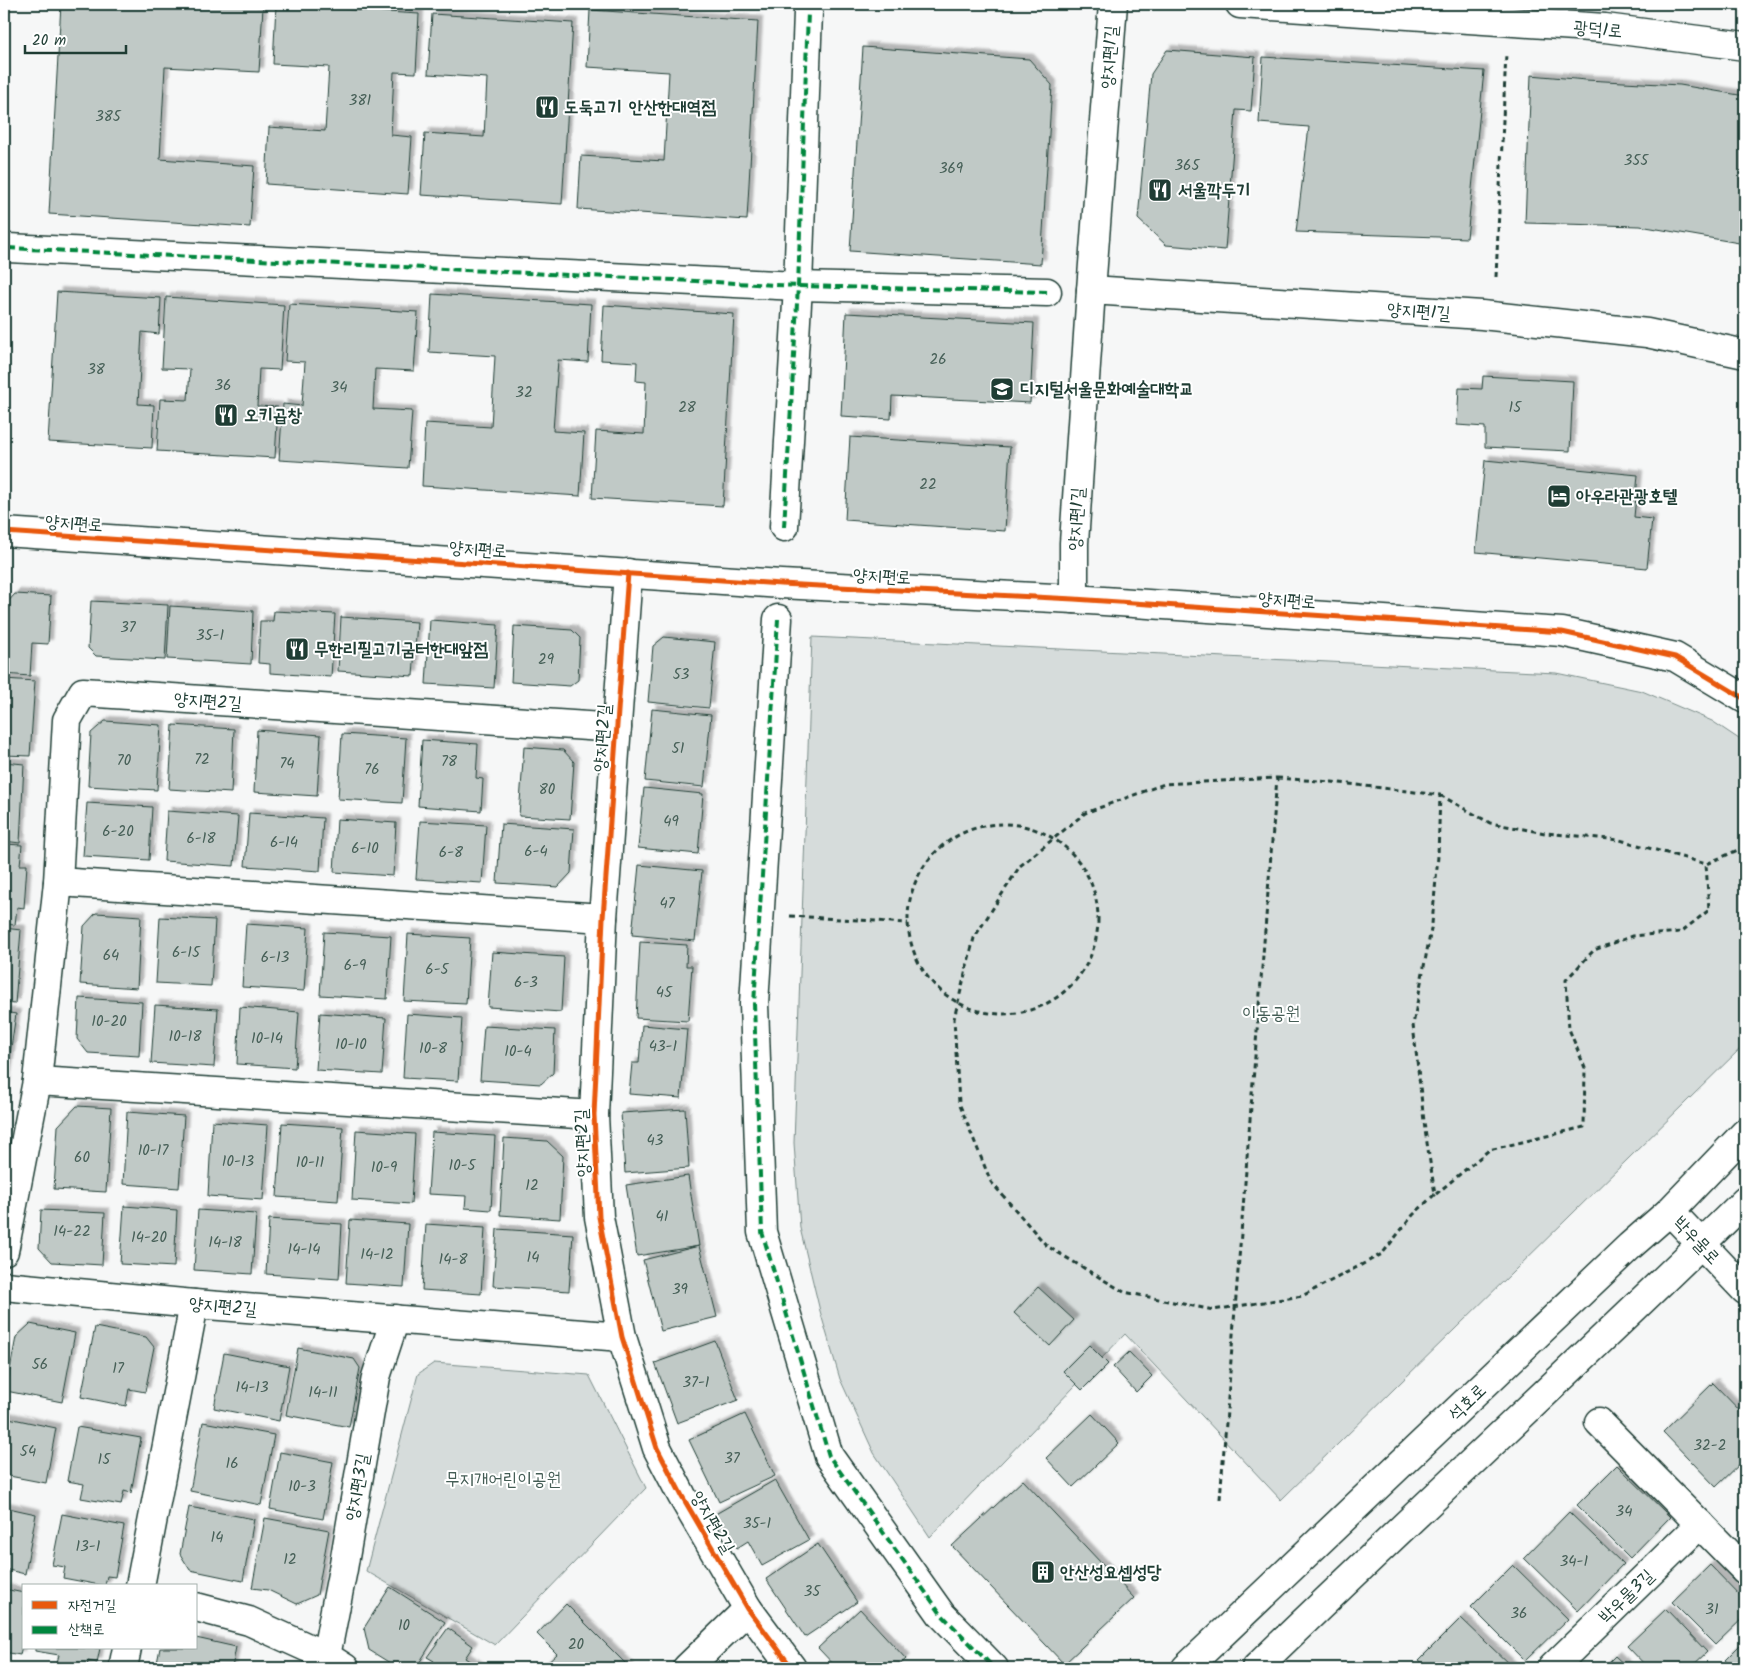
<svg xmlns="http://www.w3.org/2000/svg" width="1749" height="1672" font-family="Kalam,'Poor Story',sans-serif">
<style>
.green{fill:#d6dcdb;stroke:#7a8c88}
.building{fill:#c0c9c6;stroke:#1f3d34;filter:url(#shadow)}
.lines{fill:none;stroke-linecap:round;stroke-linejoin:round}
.minor-casing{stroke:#1f3d34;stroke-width:31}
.major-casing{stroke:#1f3d34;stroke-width:31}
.path{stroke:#1f3d34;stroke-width:3;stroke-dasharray:5 4;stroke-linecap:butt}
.minor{stroke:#fff;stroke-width:28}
.major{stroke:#fff;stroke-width:28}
.quiet{stroke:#00873e;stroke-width:4;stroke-dasharray:8 4;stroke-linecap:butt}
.cycleway-casing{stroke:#fff;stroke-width:8}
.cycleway{stroke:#e8590c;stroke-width:5}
.labels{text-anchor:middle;stroke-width:4;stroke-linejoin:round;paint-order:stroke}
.number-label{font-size:15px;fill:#476058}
.street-label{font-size:18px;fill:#1f3d34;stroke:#fff}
.poi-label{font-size:18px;font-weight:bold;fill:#1f3d34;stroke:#fff;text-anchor:start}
.park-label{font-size:18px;fill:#445d55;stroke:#fff}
</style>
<defs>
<filter id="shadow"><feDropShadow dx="4.5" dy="-4.5" stdDeviation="1" flood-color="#0004"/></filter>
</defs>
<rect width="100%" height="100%" fill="#f6f7f7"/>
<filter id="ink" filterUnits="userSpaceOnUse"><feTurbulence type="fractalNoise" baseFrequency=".02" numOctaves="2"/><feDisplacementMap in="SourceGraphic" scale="10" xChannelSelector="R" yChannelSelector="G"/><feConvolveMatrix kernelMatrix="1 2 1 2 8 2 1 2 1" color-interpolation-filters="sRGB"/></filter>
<g filter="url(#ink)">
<g class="green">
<path d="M812,637L1556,673L1642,691L1712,721L1745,743V1044L1281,1500L1125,1334L930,1537L874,1453L840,1379L820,1311L800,1228L794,1143Z"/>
<path d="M434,1363L589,1375L646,1488L495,1645L366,1571L418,1374Z"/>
</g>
<g class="building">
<path d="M61,4H215L263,7L259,72L165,67L160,159L254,166L250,227L49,214Z"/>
<path d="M276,5L419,14L416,73L394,72L391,135L412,137L408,194L266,184L269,127L325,131L329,67L273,64Z"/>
<path d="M590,10L758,21L747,220L578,209L581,156L664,161L669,72L587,67Z"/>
<path d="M432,14L573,23L562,204L421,195L425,133L484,137L487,78L428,74Z"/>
<path d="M863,47L1029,59L1052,85L1041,264L850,251Z"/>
<path d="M1167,50L1255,57L1251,111L1236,110L1225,250L1166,245L1138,219L1151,74Z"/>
<path d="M1263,57L1484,71L1467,238L1296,232L1309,127L1259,123Z"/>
<path d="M1531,75L1586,80L1680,85L1745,96V244L1640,226L1525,223Z"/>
<path d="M57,292L161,298L159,334L142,332L138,404L154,405L152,448L48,442Z"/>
<path d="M432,294L591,304L588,362L558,360L553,431L584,433L580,496L422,486L425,423L491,427L495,356L429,352Z"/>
<path d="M166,297L284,305L280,370L259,369L257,406L278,407L275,458L157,451L160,399L188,400L190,369L162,368Z"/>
<path d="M289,304L418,312L414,371L375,369L373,409L412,411L408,468L279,460L283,404L302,406L305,362L285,361Z"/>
<path d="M604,305L734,314L723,506L592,498L596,431L644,434L646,382L636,381L637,362L601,360Z"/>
<path d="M846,313L1034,323L1030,403L892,396L891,419L841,416Z"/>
<path d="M1483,376L1573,381L1570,451L1485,447V427L1457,425L1459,388L1482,389Z"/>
<path d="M850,437L1010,447L1005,531L845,520Z"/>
<path d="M1485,460L1638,475L1634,517L1652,519L1647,568L1476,552Z"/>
<path d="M15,594L51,596L48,644L32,643L30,676L4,674V606Z"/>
<path d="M91,601L168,605L165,660L96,656L88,648Z"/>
<path d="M170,606L253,611L251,664L167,659Z"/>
<path d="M274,611L335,614L331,677L270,673V664L258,663L260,621H273Z"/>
<path d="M341,617L417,622L413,676L338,671Z"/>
<path d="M430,620L498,625L494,688L426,684Z"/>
<path d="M514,626L572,630L580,638L578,680L570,686L511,682Z"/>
<path d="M664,637L715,642L709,708L648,702L653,646Z"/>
<path d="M4,679L35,681L30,756L4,755Z"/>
<path d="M652,709L711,715L704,787L645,781Z"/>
<path d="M105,721L161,725L157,790L88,786L91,733Z"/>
<path d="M173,725L234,729L231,793L169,789Z"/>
<path d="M257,730L321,735L317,796L254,792Z"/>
<path d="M342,734L406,738L402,803L338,799Z"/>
<path d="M422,740L478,744L476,778L483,779L481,811L418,806Z"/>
<path d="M524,747L563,750L574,762L570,819L519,816Z"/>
<path d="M4,762L24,764L20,843L4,841Z"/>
<path d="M644,788L703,794L698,854L638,848Z"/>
<path d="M87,803L152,807L149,860L83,856Z"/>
<path d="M167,811L238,816L234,866L164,861Z"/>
<path d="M249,813L323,818L320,871L245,866Z"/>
<path d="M337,819L396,823L393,876L334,872Z"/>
<path d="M420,821L486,825L482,883L416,879Z"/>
<path d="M501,824L574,829L571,873L558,887L497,883Z"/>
<path d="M4,844L22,845L20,865H27L24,908L17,907L15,925L4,924Z"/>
<path d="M639,865L702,871L695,941L632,935Z"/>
<path d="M96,913L141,916L137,988L80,984L84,926Z"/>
<path d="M160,917L215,920L211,986L156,983Z"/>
<path d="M246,924L308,928L304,991L242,987Z"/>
<path d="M4,928L21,930L15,1004L4,1003Z"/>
<path d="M324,932L391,936L387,999L320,995Z"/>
<path d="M408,934L470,938L466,1004L404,1001Z"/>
<path d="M640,942L687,945L686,966H692L688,1021L636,1018Z"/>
<path d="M492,952L564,957L561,1012L488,1007Z"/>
<path d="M79,998L142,1002L139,1056L88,1053L77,1039Z"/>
<path d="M155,1005L218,1009L214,1067L151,1063Z"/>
<path d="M240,1007L299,1012L295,1068L237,1064Z"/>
<path d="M4,1012L16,1014L5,1088H4Z"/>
<path d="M320,1013L386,1018L382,1074L316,1070Z"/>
<path d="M407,1014L462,1018L458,1081L403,1078Z"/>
<path d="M642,1025L687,1029L681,1098L629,1094L632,1063H639Z"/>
<path d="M484,1026L555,1030L553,1073L541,1084L480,1080Z"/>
<path d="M77,1106L111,1108L106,1192L54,1189L58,1126Z"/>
<path d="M685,1109L689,1168L625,1173L621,1113Z"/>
<path d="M127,1112L184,1116L179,1188L123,1184Z"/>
<path d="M212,1121L268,1125L263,1200L208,1196Z"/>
<path d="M282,1123L343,1127L338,1201L277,1197Z"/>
<path d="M356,1130L415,1134L411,1204L352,1200Z"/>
<path d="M432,1132L495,1136L491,1210L465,1208L466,1196L428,1194Z"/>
<path d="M504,1138L547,1141L563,1156L560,1219L500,1215Z"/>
<path d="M688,1176L699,1246L637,1256L626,1185Z"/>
<path d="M124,1206L177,1210L174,1267L120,1264Z"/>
<path d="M41,1210L105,1213L102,1265L52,1262L39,1248Z"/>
<path d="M198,1210L256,1214L252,1274L194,1270Z"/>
<path d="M269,1219L342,1224L339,1279L266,1274Z"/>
<path d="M350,1220L408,1224L404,1287L346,1283Z"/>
<path d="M426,1224L485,1228L481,1294L422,1290Z"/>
<path d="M497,1229L573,1234L569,1291L493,1286Z"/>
<path d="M699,1246L717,1317L661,1331L643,1260Z"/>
<path d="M1038,1287L1074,1320L1050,1346L1014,1313Z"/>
<path d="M30,1324L75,1333L62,1402L6,1391L16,1337Z"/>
<path d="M95,1327L146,1337L154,1347L145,1392L129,1389L126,1406L81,1397Z"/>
<path d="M715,1341L738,1400L677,1423L655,1363Z"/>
<path d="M1089,1345L1108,1364L1082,1390L1063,1371Z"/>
<path d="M298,1348L354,1359L360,1368L349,1427L286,1415Z"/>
<path d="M1129,1352L1152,1376L1136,1392L1113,1367Z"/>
<path d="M224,1353L289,1366L279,1421L214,1408Z"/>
<path d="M1713,1383L1745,1416V1459L1716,1487L1663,1432Z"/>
<path d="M745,1414L775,1476L719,1502L689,1440Z"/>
<path d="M1092,1414L1119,1443L1073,1487L1046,1458Z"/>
<path d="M4,1417L56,1428L46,1483L4,1475Z"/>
<path d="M203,1422L274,1435L261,1505L190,1491Z"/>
<path d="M77,1427L141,1438L131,1493L124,1491L121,1505L81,1498L84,1484L67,1481Z"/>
<path d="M280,1452L333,1462L323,1519L270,1509Z"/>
<path d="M1617,1465L1670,1517L1630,1558L1577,1505Z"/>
<path d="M775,1480L809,1540L762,1566L748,1541L737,1548L726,1529L721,1532L712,1516Z"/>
<path d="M1023,1480L1134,1598L1064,1664L952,1546Z"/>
<path d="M4,1507L36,1514L25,1574L4,1569Z"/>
<path d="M189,1507L254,1519L243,1581L190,1570L180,1554Z"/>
<path d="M1569,1512L1623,1564L1578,1611L1524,1558Z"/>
<path d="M62,1514L124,1526L115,1577L107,1576L105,1586L63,1578L65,1567L52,1565Z"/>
<path d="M265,1518L329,1530L317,1595L297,1604L268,1590L252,1588Z"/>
<path d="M818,1544L857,1602L805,1637L766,1579Z"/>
<path d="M1513,1565L1568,1619L1525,1661L1471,1607Z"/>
<path d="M1710,1565L1745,1601V1616L1715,1645L1672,1602Z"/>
<path d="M390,1587L445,1622L416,1668H398L369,1650L364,1628Z"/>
<path d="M4,1589L24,1593V1635L20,1655L4,1652Z"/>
<path d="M566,1604L630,1668H542L557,1654L537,1634Z"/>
<path d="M860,1609L906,1659L896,1668H837L818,1648Z"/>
<path d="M1666,1609L1707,1652L1690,1668H1648L1627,1646Z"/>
<path d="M1461,1618L1513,1668H1428L1419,1660Z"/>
<path d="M448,1628L473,1646L465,1658L480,1668H429L434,1661L427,1657Z"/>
<path d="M196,1638L236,1647L232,1668H156L160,1648H196Z"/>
<path d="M1745,1640V1668H1733L1725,1660Z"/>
<path d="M35,1648H100L97,1663L88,1661L87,1668H66L56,1666L59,1655L35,1651Z"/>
<path d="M1615,1656L1628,1668H1603Z"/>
</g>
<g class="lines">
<g class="minor-casing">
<g id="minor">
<path d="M8,248L798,286L1047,292"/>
<path d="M1091,290L1113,4"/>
<path d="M784,527L798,286L808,12"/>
<path d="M4,532L781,584L1074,599L1562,632L1675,657L1745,699"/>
<path d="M628,573L603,918L594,1115L599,1217L622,1337L657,1448L682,1496L748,1609L792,1668"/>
<path d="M1074,599V543L1091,290L1482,315L1647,333L1745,354"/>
<path d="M778,619L754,1004L762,1232L829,1456L941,1614L994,1668"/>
<path d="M58,882L603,918"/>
<path d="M37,1081L594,1115"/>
<path d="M1670,1211L1745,1290"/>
<path d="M4,1251L37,1081L58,882L67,720L83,692L617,728"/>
<path d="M4,1286L194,1304L622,1337"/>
<path d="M1599,1422L1745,1570"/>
<path d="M140,1586L194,1304"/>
<path d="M196,1607L249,1621L326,1656L345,1668"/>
<path d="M326,1656L343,1569L376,1377L395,1319"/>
<path d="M123,1668L127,1648"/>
<path d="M687,1668L748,1609"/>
<path d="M1552,1668L1700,1524"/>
</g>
</g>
<g class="major-casing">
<g id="major">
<path d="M1240,4L1605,28L1745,46"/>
<path d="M1186,1668L1630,1246L1670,1211L1745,1133"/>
<path d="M1256,1668C1418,1511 1584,1359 1745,1201"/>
</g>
</g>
<g class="path">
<path d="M1496,277L1506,53"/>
<path d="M1277,778L1332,782L1440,795L1438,856L1432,924L1413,1025L1425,1130L1435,1194L1413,1215L1382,1254L1302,1296L1213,1310L1124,1292L1047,1246L991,1182L959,1103L954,1019L958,1002L974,938L1020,866L1085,813L1164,784Z"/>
<path d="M1440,795L1490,823L1545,833L1620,840L1706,864L1745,847"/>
<circle cx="1003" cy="919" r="95"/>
<path d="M790,916L908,923"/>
<path d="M1436,1194L1489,1150L1584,1127L1585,1068L1569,1029L1566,980L1594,950L1633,936L1681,932L1709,910L1706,864"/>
<path d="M1220,1499L1277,778"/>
</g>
<use href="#minor" class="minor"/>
<use href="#major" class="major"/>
<g class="quiet">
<path d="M8,248L798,286L1047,292"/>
<path d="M784,527L798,286L808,12"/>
<path d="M778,619L754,1004L762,1232L829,1456L941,1614L994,1668"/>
</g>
<g class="cycleway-casing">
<g id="cycleway">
<path d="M4,532L781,584L1074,599L1562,632L1675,657L1745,699"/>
<path d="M628,573L603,918L594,1115L599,1217L622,1337L657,1448L682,1496L748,1609L792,1668"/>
</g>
</g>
<use href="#cycleway" class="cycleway"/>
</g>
</g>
<defs>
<g id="restaurant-square" transform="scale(1.25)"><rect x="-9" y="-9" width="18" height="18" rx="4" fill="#1f3d34" stroke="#fff"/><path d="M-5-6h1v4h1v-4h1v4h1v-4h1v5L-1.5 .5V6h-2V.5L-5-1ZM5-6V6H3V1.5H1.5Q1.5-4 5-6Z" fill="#fff"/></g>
<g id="university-square" transform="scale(1.25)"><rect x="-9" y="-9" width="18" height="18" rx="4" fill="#1f3d34" stroke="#fff"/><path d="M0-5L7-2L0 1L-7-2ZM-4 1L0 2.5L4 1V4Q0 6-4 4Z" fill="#fff"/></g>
<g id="hotel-square" transform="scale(1.25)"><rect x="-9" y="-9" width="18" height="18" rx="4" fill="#1f3d34" stroke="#fff"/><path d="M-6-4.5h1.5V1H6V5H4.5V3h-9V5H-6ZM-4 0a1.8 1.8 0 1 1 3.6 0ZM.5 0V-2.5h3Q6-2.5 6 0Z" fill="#fff"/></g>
<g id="building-square" transform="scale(1.25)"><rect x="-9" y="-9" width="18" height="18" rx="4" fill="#1f3d34" stroke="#fff"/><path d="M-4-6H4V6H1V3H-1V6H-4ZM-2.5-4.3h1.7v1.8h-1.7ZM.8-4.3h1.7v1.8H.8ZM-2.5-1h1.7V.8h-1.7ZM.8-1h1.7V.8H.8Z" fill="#fff"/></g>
</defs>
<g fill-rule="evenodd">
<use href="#restaurant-square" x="547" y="107"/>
<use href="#restaurant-square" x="1160" y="190"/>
<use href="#university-square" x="1002" y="389"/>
<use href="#restaurant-square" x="226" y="415"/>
<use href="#hotel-square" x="1559" y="496"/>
<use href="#restaurant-square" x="297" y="649"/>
<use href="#building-square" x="1043" y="1572"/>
</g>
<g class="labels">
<g class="number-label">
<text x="360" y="105">381</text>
<text x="108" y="121">385</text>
<text x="1636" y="165">355</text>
<text x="1187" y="170">365</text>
<text x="951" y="173">369</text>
<text x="938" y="364">26</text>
<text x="96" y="374">38</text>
<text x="223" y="390">36</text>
<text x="339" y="392">34</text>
<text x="524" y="397">32</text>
<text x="687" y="412">28</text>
<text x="1515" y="412">15</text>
<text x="928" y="489">22</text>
<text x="128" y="632">37</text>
<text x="210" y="640">35-1</text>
<text x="546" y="664">29</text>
<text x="681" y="679">53</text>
<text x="678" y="753">51</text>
<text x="202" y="764">72</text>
<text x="124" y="765">70</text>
<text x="449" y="766">78</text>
<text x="287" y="768">74</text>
<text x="372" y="774">76</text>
<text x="547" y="794">80</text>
<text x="671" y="826">49</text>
<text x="118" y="836">6-20</text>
<text x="201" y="843">6-18</text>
<text x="284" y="847">6-14</text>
<text x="365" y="853">6-10</text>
<text x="536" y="856">6-4</text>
<text x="451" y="857">6-8</text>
<text x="667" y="908">47</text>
<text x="186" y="957">6-15</text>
<text x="111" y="960">64</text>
<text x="275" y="962">6-13</text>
<text x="355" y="970">6-9</text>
<text x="437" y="974">6-5</text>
<text x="526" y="987">6-3</text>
<text x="664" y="997">45</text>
<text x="109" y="1026">10-20</text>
<text x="185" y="1041">10-18</text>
<text x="267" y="1043">10-14</text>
<text x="351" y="1049">10-10</text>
<text x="663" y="1051">43-1</text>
<text x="433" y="1053">10-8</text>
<text x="518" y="1056">10-4</text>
<text x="655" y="1145">43</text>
<text x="153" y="1155">10-17</text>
<text x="82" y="1162">60</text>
<text x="238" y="1166">10-13</text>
<text x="310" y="1167">10-11</text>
<text x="462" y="1170">10-5</text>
<text x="384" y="1172">10-9</text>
<text x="532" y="1190">12</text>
<text x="662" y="1221">41</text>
<text x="72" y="1236">14-22</text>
<text x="149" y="1242">14-20</text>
<text x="225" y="1247">14-18</text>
<text x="304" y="1254">14-14</text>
<text x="377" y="1259">14-12</text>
<text x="533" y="1262">14</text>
<text x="453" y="1264">14-8</text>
<text x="680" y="1294">39</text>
<text x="40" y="1369">56</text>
<text x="118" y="1373">17</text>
<text x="696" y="1387">37-1</text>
<text x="252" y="1392">14-13</text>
<text x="323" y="1397">14-11</text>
<text x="1710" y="1450">32-2</text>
<text x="28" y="1456">54</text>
<text x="732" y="1463">37</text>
<text x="104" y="1464">15</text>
<text x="232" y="1468">16</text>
<text x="302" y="1491">10-3</text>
<text x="1624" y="1516">34</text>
<text x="757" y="1528">35-1</text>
<text x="217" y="1542">14</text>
<text x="88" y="1551">13-1</text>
<text x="290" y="1564">12</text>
<text x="1574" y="1566">34-1</text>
<text x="812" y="1596">35</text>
<text x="1712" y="1614">31</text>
<text x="1519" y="1618">36</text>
<text x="404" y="1630">10</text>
<text x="576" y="1649">20</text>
</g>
<g class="street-label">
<text transform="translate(1598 29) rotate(5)" y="6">광덕1로</text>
<text transform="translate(1109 57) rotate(-86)" y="6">양지편1길</text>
<text transform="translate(1419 311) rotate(4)" y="6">양지편1길</text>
<text transform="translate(1076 519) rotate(-87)" y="6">양지편1길</text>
<text transform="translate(74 523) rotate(4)" y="6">양지편로</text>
<text transform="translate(478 549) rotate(4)" y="6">양지편로</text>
<text transform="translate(882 576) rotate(3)" y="6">양지편로</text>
<text transform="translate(1287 600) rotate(4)" y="6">양지편로</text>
<text transform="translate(208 701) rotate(4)" y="6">양지편2길</text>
<text transform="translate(602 738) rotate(-86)" y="6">양지편2길</text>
<text transform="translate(582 1143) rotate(-92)" y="6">양지편2길</text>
<text transform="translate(1697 1240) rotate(47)" y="6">박우물로</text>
<text transform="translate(223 1306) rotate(5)" y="6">양지편2길</text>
<text transform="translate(1467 1402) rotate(-44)" y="6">석호로</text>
<text transform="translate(357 1487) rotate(-80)" y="6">양지편3길</text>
<text transform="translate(713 1522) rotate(60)" y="6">양지편2길</text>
<text transform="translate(1626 1596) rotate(-44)" y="6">박우물3길</text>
</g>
<g class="poi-label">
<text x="564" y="113">도둑고기 안산한대역점</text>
<text x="1178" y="196">서울깍두기</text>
<text x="1020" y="395">디지털서울문화예술대학교</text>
<text x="244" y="421">오키곱창</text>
<text x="1576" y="502">아우라관광호텔</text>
<text x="314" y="655">무한리필고기굼터한대앞점</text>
<text x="1060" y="1578">안산성요셉성당</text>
</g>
<g class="park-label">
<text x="1271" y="1019">이동공원</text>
<text x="503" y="1485">무지개어린이공원</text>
</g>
</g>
<rect width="1749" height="1672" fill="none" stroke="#fff" stroke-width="20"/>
<rect x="10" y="10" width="1729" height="1652" fill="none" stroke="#1f3d34" stroke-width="2" filter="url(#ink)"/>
<rect x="22" y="1584" width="175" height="65" fill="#ffffff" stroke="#a5b1ae"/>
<rect x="32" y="1601" width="25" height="8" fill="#e8590c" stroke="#a5b1ae"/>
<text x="68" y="1610" font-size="15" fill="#1f3d34">자전거길</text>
<rect x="32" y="1626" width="25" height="8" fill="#00873e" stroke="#a5b1ae"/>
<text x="68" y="1634" font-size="15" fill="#1f3d34">산책로</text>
<path d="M25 45v8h101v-8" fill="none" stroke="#1f3d34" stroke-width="2.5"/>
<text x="32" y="45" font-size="15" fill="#1f3d34" stroke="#ffffff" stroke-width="4" paint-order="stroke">20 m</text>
</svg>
